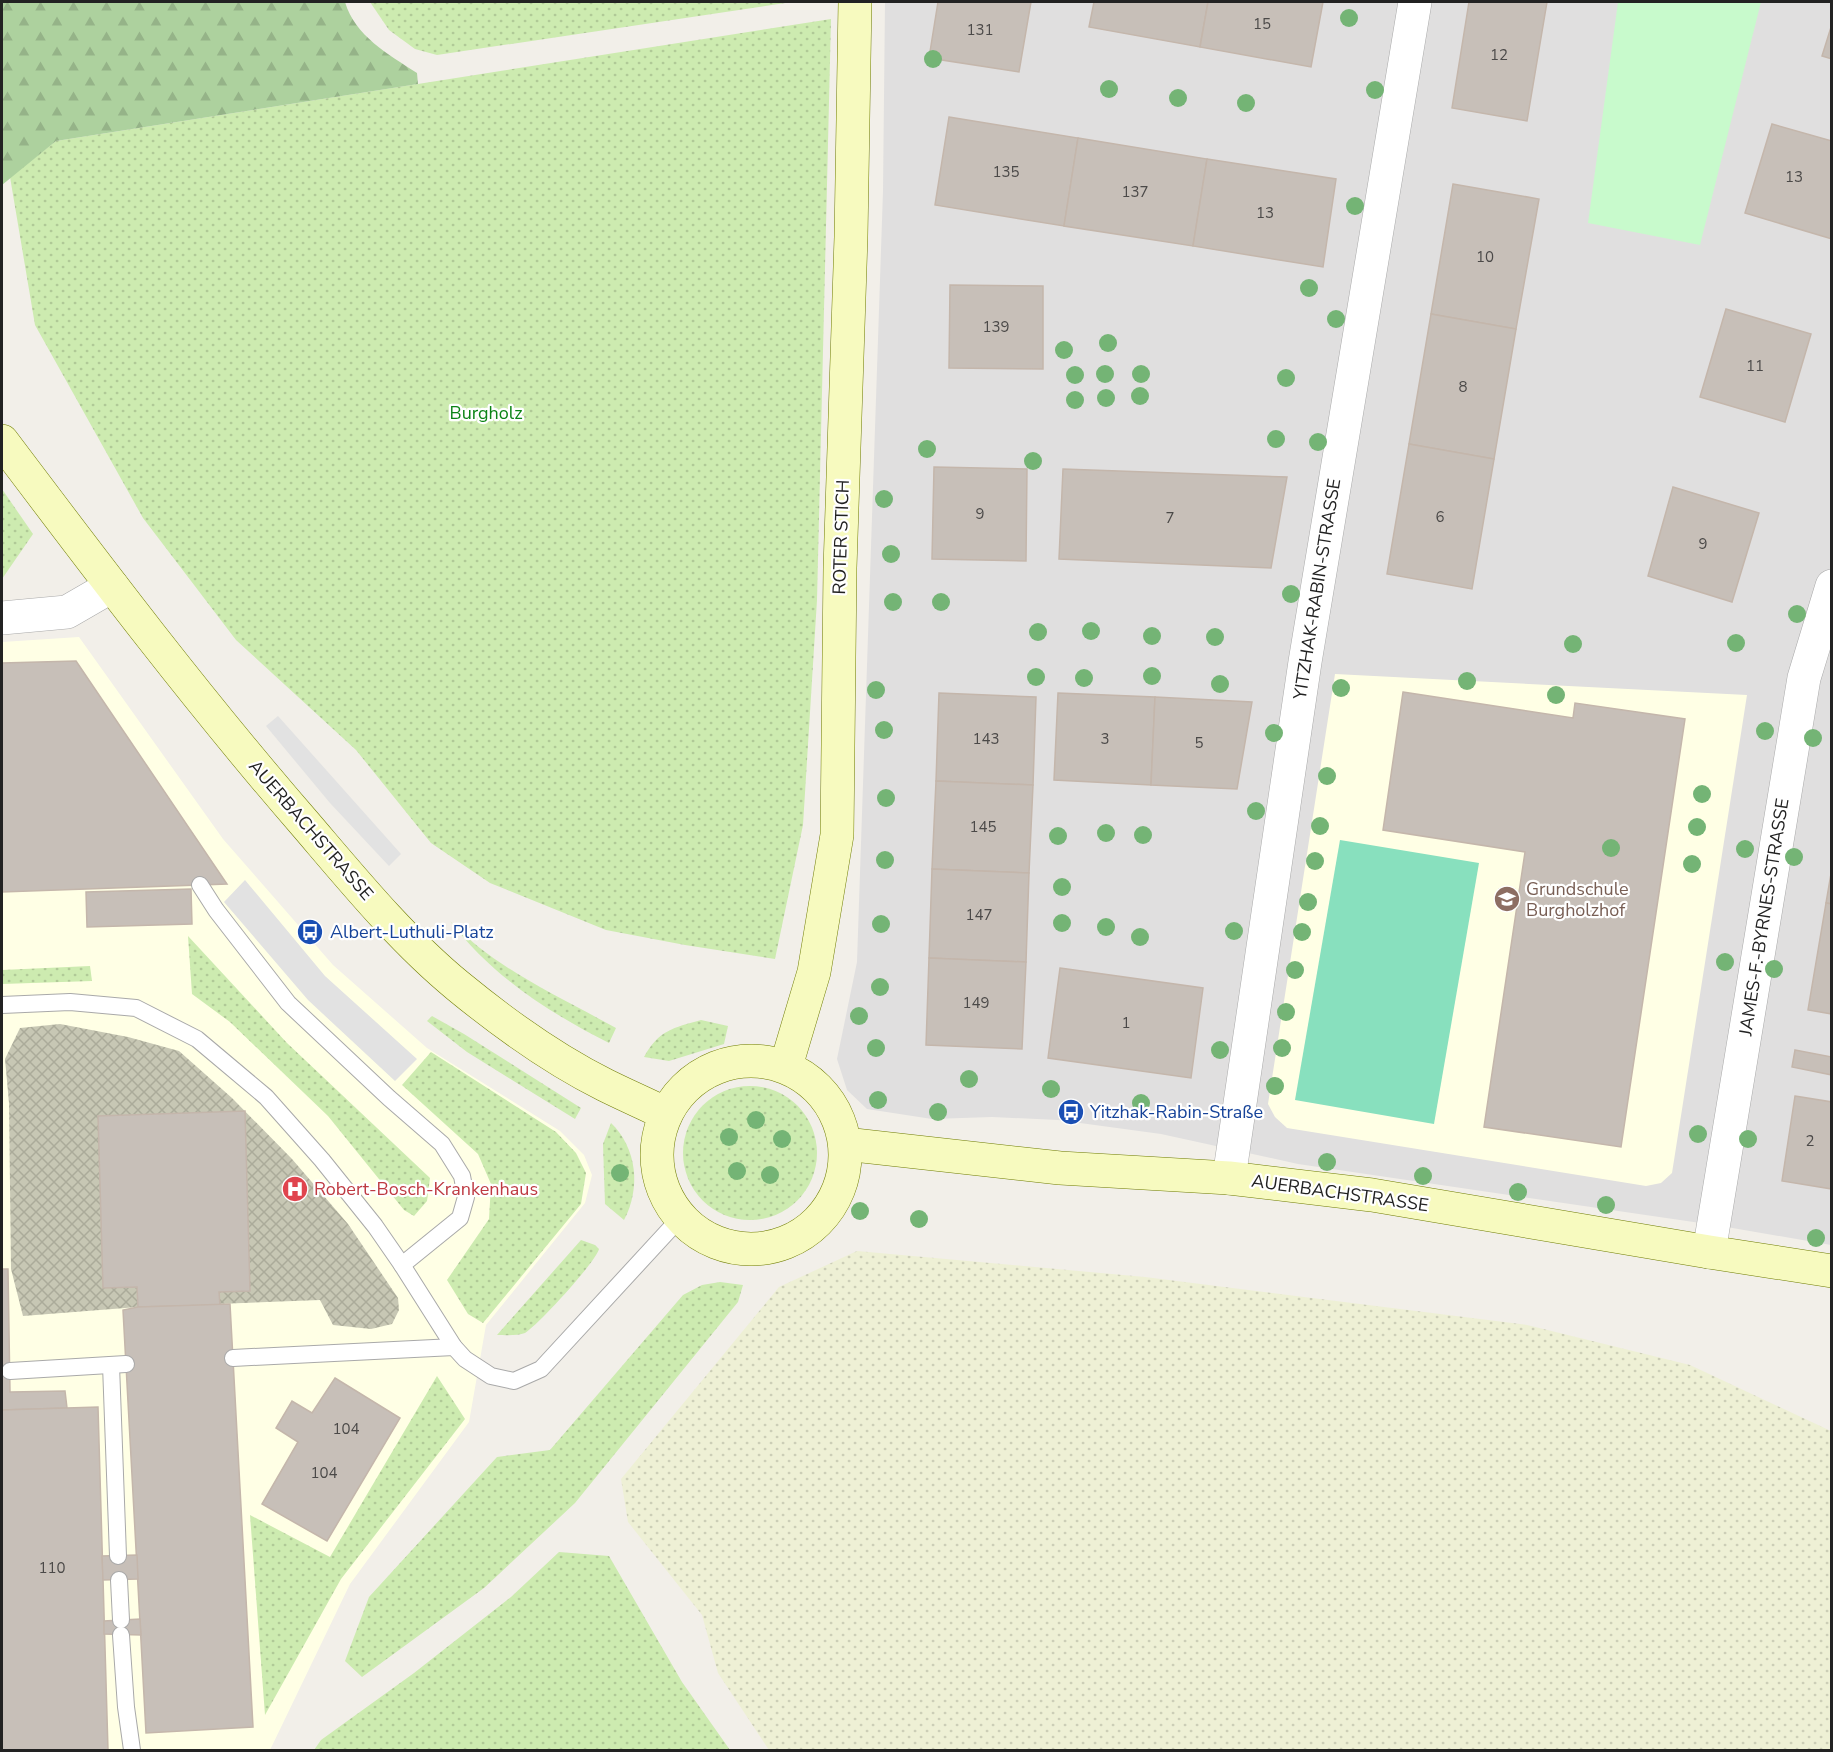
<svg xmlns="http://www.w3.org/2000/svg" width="1833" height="1752" font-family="'Nunito Sans',sans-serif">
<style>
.residential{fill:#e0dfdf}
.education{fill:#ffffe5}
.construction{fill:url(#construction-cross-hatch)}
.farmland{fill:url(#farmland-dots)}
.grass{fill:url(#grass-dots)}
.forest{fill:url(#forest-firs)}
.park{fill:#c8facc}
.pitch{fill:#88e0be}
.parking{fill:#e2e2e2}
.building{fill:#c7bfb8;stroke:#c4b6ab;stroke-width:1.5}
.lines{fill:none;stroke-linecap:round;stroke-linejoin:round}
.lane-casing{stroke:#a9a9a9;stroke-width:18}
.street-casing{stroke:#a9a9a9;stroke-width:34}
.secondary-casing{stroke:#707d05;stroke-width:34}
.lane{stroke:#fff;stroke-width:16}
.street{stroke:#fff;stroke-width:33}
.secondary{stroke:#f7fabf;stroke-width:33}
.tree{fill:#74b475}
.labels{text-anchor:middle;stroke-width:4.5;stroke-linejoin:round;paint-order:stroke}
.number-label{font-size:15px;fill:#4b4948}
.park-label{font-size:18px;fill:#0c8416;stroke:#fff}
.street-label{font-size:18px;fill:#222;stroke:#fff}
.education-label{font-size:18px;fill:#785e54;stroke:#fff;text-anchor:start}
.transit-label{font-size:18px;fill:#164399;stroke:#fff;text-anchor:start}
.health-label{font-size:18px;fill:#be3a42;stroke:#fff;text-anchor:start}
</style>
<defs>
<pattern id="construction-cross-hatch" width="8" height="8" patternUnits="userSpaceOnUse" patternTransform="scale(1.5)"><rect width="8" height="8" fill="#c7c7b4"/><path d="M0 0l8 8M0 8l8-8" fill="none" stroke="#abab9a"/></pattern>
<pattern id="farmland-dots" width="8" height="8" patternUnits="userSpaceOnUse" patternTransform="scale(1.5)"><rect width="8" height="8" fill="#eef0d5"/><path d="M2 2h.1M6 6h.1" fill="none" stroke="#ccceb7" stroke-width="1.8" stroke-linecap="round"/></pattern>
<pattern id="grass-dots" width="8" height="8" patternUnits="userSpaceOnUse" patternTransform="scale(1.5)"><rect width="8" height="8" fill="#cdebb0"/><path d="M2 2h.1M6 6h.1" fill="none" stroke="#b0c997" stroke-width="1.8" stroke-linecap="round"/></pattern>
<pattern id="forest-firs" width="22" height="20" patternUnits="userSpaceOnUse" patternTransform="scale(1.5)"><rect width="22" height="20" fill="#add19e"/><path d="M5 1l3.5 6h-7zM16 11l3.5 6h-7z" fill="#95b388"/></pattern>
</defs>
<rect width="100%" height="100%" fill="#f2efe9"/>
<path class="residential" d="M885,2H1831V1245L1721,1226L1298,1164L1161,1134L1058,1120L992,1117L932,1119L867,1109L847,1090L837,1059L857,962L883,191Z"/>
<g class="education">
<path d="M79,637L223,839L333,965L427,1048L560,1131L584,1155L592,1175L585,1203L486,1325L469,1422L350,1584L270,1750H2V642Z"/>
<path d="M1335,674L1747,695L1672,1173L1661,1183L1646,1186L1287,1128L1275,1117L1268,1104Z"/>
</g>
<path class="construction" d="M60,1024L128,1037L179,1051L232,1098L292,1159L348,1224L398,1298L399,1310L392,1324L371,1329L333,1325L320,1300L138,1307L23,1316L11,1269L9,1103L5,1059L20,1028Z"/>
<path class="farmland" d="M857,1251L1145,1277L1527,1325L1690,1365L1831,1431V1750H769L718,1673L702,1615L628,1522L621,1479L779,1287Z"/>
<g class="grass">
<path d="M370,2H792L437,55L415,49L389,30Z"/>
<path d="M831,19L817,600L803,825L775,959L685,945L606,930L490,883L431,843L356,750L236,640L143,518L35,325L10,177L56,141Z"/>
<path d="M2,489L33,534L2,579Z"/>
<path d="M450,921C496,969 558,996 616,1028L609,1043C548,1012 492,976 450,921Z"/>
<path d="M188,936L287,1043L430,1178L427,1201L414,1216L404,1210L328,1116L230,1022L192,994Z"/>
<path d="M90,966L92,981L2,984V970Z"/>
<path d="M432,1016L464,1034L581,1108L575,1119L467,1052L427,1021Z"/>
<path d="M701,1020L728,1026L724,1044L669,1061L644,1057C659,1030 673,1028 701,1020Z"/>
<path d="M431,1052L556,1132L576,1153L586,1173L581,1204L483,1323L468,1314L447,1280L489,1219L491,1184L478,1154L402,1085Z"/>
<circle cx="750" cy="1153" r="67"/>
<path d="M611,1123C637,1148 641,1188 624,1220L605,1204L603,1144Z"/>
<path d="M581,1240L595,1245L599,1249C596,1262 537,1326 525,1333C518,1336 505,1335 497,1335Z"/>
<path d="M720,1282L743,1285L738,1302L575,1503L484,1588L362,1677L345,1661L369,1597L497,1457L550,1450L683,1295L702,1285Z"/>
<path d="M437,1376L465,1419L341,1579L265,1715L250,1515L330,1557Z"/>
<path d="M559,1552L609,1556L682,1682L730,1750H314L321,1740L414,1673L511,1597Z"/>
</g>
<path class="forest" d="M2,2H345C355,36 388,54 417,73L418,84L56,141L2,185Z"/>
<path class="park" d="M1618,2H1761L1700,245L1588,223Z"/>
<path class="pitch" d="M1340,840L1479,863L1434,1124L1295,1100Z"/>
<g class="parking">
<path d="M278,716L401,854L389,866L330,803L266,726Z"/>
<path d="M245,880L325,976L417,1059L395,1081L308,1000L224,902Z"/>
</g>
<g class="building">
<path d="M938,2H1031L1019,72L929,58Z"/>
<path d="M1094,2H1208L1200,47L1089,27Z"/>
<path d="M1208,2H1323L1311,67L1200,47Z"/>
<path d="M1469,2H1547L1527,121L1452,108Z"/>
<path d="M1832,24V59L1822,56Z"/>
<path d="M949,117L1078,138L1064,226L935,205Z"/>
<path d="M1772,124L1832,141V239L1745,213Z"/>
<path d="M1078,138L1207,159L1193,246L1064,226Z"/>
<path d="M1207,159L1336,179L1323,267L1193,246Z"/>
<path d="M1453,184L1539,199L1516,329L1431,314Z"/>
<path d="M950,285L1043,286V369L949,368Z"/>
<path d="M1726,309L1811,334L1785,422L1700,397Z"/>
<path d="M1431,314L1516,329L1494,459L1409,444Z"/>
<path d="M1409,444L1494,459L1472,589L1387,574Z"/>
<path d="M934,467L1027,469L1026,561L932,559Z"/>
<path d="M1063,469L1287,477L1271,568L1059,559Z"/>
<path d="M1673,487L1759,513L1732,602L1648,576Z"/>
<path d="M76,661L227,884L2,892V663Z"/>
<path d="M1403,692L1573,718L1575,703L1685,719L1621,1147L1484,1127L1525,852L1383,830Z"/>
<path d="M939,693L1036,697L1033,785L936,781Z"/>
<path d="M1058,693L1155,697L1151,785L1054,780Z"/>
<path d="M1155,697L1252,702L1237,789L1151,785Z"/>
<path d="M936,781L1033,785L1029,873L932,869Z"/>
<path d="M1832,868V904L1826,903Z"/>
<path d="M932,869L1029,873L1026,962L929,958Z"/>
<path d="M191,889L192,924L87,927L86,892Z"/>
<path d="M1826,903L1832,904V1014L1808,1010Z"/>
<path d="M929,958L1026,962L1022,1049L926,1045Z"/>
<path d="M1060,968L1203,988L1191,1078L1048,1058Z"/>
<path d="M1795,1050L1832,1057V1075L1792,1067Z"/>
<path d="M1795,1096L1832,1102V1189L1782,1181Z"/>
<path d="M245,1111L250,1291L219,1292L220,1305L138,1307L137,1287L103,1288L98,1116Z"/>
<path d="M2,1269H8L10,1392L65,1391L67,1408L2,1410Z"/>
<path d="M230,1304L253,1727L146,1733L123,1310L138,1307Z"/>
<path d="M335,1378L400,1418L327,1541L262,1504L298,1442L276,1428L292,1401L312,1413Z"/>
<path d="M98,1407L108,1750H2V1410Z"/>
<path d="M137,1555L138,1579L103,1580L102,1556Z"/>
<path d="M140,1619L141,1635L104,1634V1621Z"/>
</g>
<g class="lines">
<g class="lane-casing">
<g id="lane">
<path d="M200,885L216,910L288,1003L389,1098L442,1144L462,1176L466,1197L460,1218L402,1265"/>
<path d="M2,1005L70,1002L136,1008L197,1039L266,1097L322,1160L375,1226L402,1265L454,1347L465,1359L491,1376L514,1381L541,1369L681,1217"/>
<path d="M233,1358L454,1347"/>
<path d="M111,1365L118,1556"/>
<path d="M10,1371L126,1364"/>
<path d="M119,1580L121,1620"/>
<path d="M121,1635L126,1707L132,1750"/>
</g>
</g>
<g class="street-casing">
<g id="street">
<path d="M2,618L67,612L112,586"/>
<path d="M1229,1178L1305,662L1415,2"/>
<path d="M1709,1252L1804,678L1832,586"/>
</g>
</g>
<g class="secondary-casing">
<g id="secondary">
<path d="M2,441C100,571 199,702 306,825C353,880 402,940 458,986C503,1023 553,1059 605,1085C625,1095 646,1104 666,1114"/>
<circle cx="751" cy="1155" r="94"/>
<path d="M786,1066L814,972L837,835L840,568L851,237L855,2"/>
<path d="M845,1144L1060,1168L1229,1178L1372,1195L1709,1252L1832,1271"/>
</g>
</g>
<use href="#lane" class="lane"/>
<use href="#street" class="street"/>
<use href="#secondary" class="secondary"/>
</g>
<g class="tree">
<circle cx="1349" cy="18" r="9"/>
<circle cx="933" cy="59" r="9"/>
<circle cx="1109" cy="89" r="9"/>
<circle cx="1375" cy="90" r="9"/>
<circle cx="1178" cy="98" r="9"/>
<circle cx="1246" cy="103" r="9"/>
<circle cx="1355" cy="206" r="9"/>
<circle cx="1309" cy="288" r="9"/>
<circle cx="1336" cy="319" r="9"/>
<circle cx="1108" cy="343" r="9"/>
<circle cx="1064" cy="350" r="9"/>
<circle cx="1105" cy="374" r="9"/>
<circle cx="1141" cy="374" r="9"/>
<circle cx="1075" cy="375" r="9"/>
<circle cx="1286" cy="378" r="9"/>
<circle cx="1140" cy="396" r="9"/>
<circle cx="1106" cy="398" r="9"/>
<circle cx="1075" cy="400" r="9"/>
<circle cx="1276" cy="439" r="9"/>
<circle cx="1318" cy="442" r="9"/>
<circle cx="927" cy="449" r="9"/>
<circle cx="1033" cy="461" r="9"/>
<circle cx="884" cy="499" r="9"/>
<circle cx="891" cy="554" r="9"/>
<circle cx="1291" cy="594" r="9"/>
<circle cx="893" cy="602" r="9"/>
<circle cx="941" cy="602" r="9"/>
<circle cx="1797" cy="614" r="9"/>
<circle cx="1091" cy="631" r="9"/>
<circle cx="1038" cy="632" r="9"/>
<circle cx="1152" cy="636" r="9"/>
<circle cx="1215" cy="637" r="9"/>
<circle cx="1736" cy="643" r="9"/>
<circle cx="1573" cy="644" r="9"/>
<circle cx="1152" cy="676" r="9"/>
<circle cx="1036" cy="677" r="9"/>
<circle cx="1084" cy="678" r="9"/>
<circle cx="1467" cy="681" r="9"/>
<circle cx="1220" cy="684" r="9"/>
<circle cx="1341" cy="688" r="9"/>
<circle cx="876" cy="690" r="9"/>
<circle cx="1556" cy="695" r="9"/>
<circle cx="884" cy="730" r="9"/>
<circle cx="1765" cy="731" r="9"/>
<circle cx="1274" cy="733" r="9"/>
<circle cx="1813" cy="738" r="9"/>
<circle cx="1327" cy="776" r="9"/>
<circle cx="1702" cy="794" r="9"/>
<circle cx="886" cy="798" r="9"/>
<circle cx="1256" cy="811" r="9"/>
<circle cx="1320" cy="826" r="9"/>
<circle cx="1697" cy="827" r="9"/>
<circle cx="1106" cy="833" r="9"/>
<circle cx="1143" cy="835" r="9"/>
<circle cx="1058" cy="836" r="9"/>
<circle cx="1611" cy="848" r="9"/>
<circle cx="1745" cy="849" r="9"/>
<circle cx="1794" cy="857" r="9"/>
<circle cx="885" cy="860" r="9"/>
<circle cx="1315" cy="861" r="9"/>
<circle cx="1692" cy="864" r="9"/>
<circle cx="1062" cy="887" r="9"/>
<circle cx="1308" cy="902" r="9"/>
<circle cx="1062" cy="923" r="9"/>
<circle cx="881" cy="924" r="9"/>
<circle cx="1106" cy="927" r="9"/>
<circle cx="1234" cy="931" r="9"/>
<circle cx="1302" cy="932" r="9"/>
<circle cx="1140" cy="937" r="9"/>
<circle cx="1725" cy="962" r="9"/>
<circle cx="1774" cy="969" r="9"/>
<circle cx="1295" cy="970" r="9"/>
<circle cx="880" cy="987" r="9"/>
<circle cx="1286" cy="1012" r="9"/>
<circle cx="859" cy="1016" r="9"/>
<circle cx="876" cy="1048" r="9"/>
<circle cx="1282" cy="1048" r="9"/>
<circle cx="1220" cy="1050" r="9"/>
<circle cx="969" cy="1079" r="9"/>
<circle cx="1275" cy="1086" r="9"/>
<circle cx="1051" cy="1089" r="9"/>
<circle cx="878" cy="1100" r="9"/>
<circle cx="1141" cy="1103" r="9"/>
<circle cx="938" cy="1112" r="9"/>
<circle cx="756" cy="1120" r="9"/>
<circle cx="1698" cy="1134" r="9"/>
<circle cx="729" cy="1137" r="9"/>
<circle cx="782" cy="1139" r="9"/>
<circle cx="1748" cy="1139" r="9"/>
<circle cx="1327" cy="1162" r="9"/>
<circle cx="737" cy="1171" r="9"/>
<circle cx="620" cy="1173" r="9"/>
<circle cx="770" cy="1175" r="9"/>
<circle cx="1423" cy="1176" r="9"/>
<circle cx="1518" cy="1192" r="9"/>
<circle cx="1606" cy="1205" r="9"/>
<circle cx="860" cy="1211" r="9"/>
<circle cx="919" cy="1219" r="9"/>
<circle cx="1816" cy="1238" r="9"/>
</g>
<defs>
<g id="school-disc" transform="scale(1.35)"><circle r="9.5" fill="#8d6e63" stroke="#fff"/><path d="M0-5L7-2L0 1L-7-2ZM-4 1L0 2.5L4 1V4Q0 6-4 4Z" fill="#fff"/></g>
<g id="bus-disc" transform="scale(1.35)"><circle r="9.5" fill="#1a4fb4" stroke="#fff"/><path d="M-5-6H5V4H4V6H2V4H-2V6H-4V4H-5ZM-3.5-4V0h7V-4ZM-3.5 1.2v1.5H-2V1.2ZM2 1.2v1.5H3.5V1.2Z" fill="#fff"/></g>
<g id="hospital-disc" transform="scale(1.35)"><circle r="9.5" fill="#e0444e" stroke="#fff"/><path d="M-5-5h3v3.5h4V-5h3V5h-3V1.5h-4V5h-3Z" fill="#fff"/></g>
</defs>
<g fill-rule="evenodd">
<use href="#school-disc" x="1507" y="899"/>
<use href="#bus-disc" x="310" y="932"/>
<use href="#bus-disc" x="1071" y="1112"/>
<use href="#hospital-disc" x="295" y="1189"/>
</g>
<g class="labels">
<g class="number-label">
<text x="1262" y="29">15</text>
<text x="980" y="35">131</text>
<text x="1499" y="60">12</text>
<text x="1006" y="177">135</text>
<text x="1794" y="182">13</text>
<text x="1135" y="197">137</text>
<text x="1265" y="218">13</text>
<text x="1485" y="262">10</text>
<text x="996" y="332">139</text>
<text x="1755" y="371">11</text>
<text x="1463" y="392">8</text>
<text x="980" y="519">9</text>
<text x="1440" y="522">6</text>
<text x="1170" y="523">7</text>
<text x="1703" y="549">9</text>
<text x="986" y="744">143</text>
<text x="1105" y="744">3</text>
<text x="1199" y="748">5</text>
<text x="983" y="832">145</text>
<text x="979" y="920">147</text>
<text x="976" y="1008">149</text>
<text x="1126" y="1028">1</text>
<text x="1810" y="1146">2</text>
<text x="346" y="1434">104</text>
<text x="324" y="1478">104</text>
<text x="52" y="1573">110</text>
</g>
<g class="park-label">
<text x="486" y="419">Burgholz</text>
</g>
<g class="street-label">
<text transform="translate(841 537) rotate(-88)" y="6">ROTER STICH</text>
<text transform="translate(1317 589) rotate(-81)" y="6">YITZHAK-RABIN-STRASSE</text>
<text transform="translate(311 830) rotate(49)" y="6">AUERBACHSTRASSE</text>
<text transform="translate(1764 917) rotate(-81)" y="6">JAMES-F.-BYRNES-STRASSE</text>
<text transform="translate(1340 1193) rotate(8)" y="6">AUERBACHSTRASSE</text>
</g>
<g class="education-label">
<text x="1526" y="895">Grundschule<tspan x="1526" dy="21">Burgholzhof</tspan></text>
</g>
<g class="transit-label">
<text x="330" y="938">Albert-Luthuli-Platz</text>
<text x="1090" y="1118">Yitzhak-Rabin-Straße</text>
</g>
<g class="health-label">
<text x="314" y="1195">Robert-Bosch-Krankenhaus</text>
</g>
</g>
<rect width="1833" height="1752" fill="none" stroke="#222222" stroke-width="6"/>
</svg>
